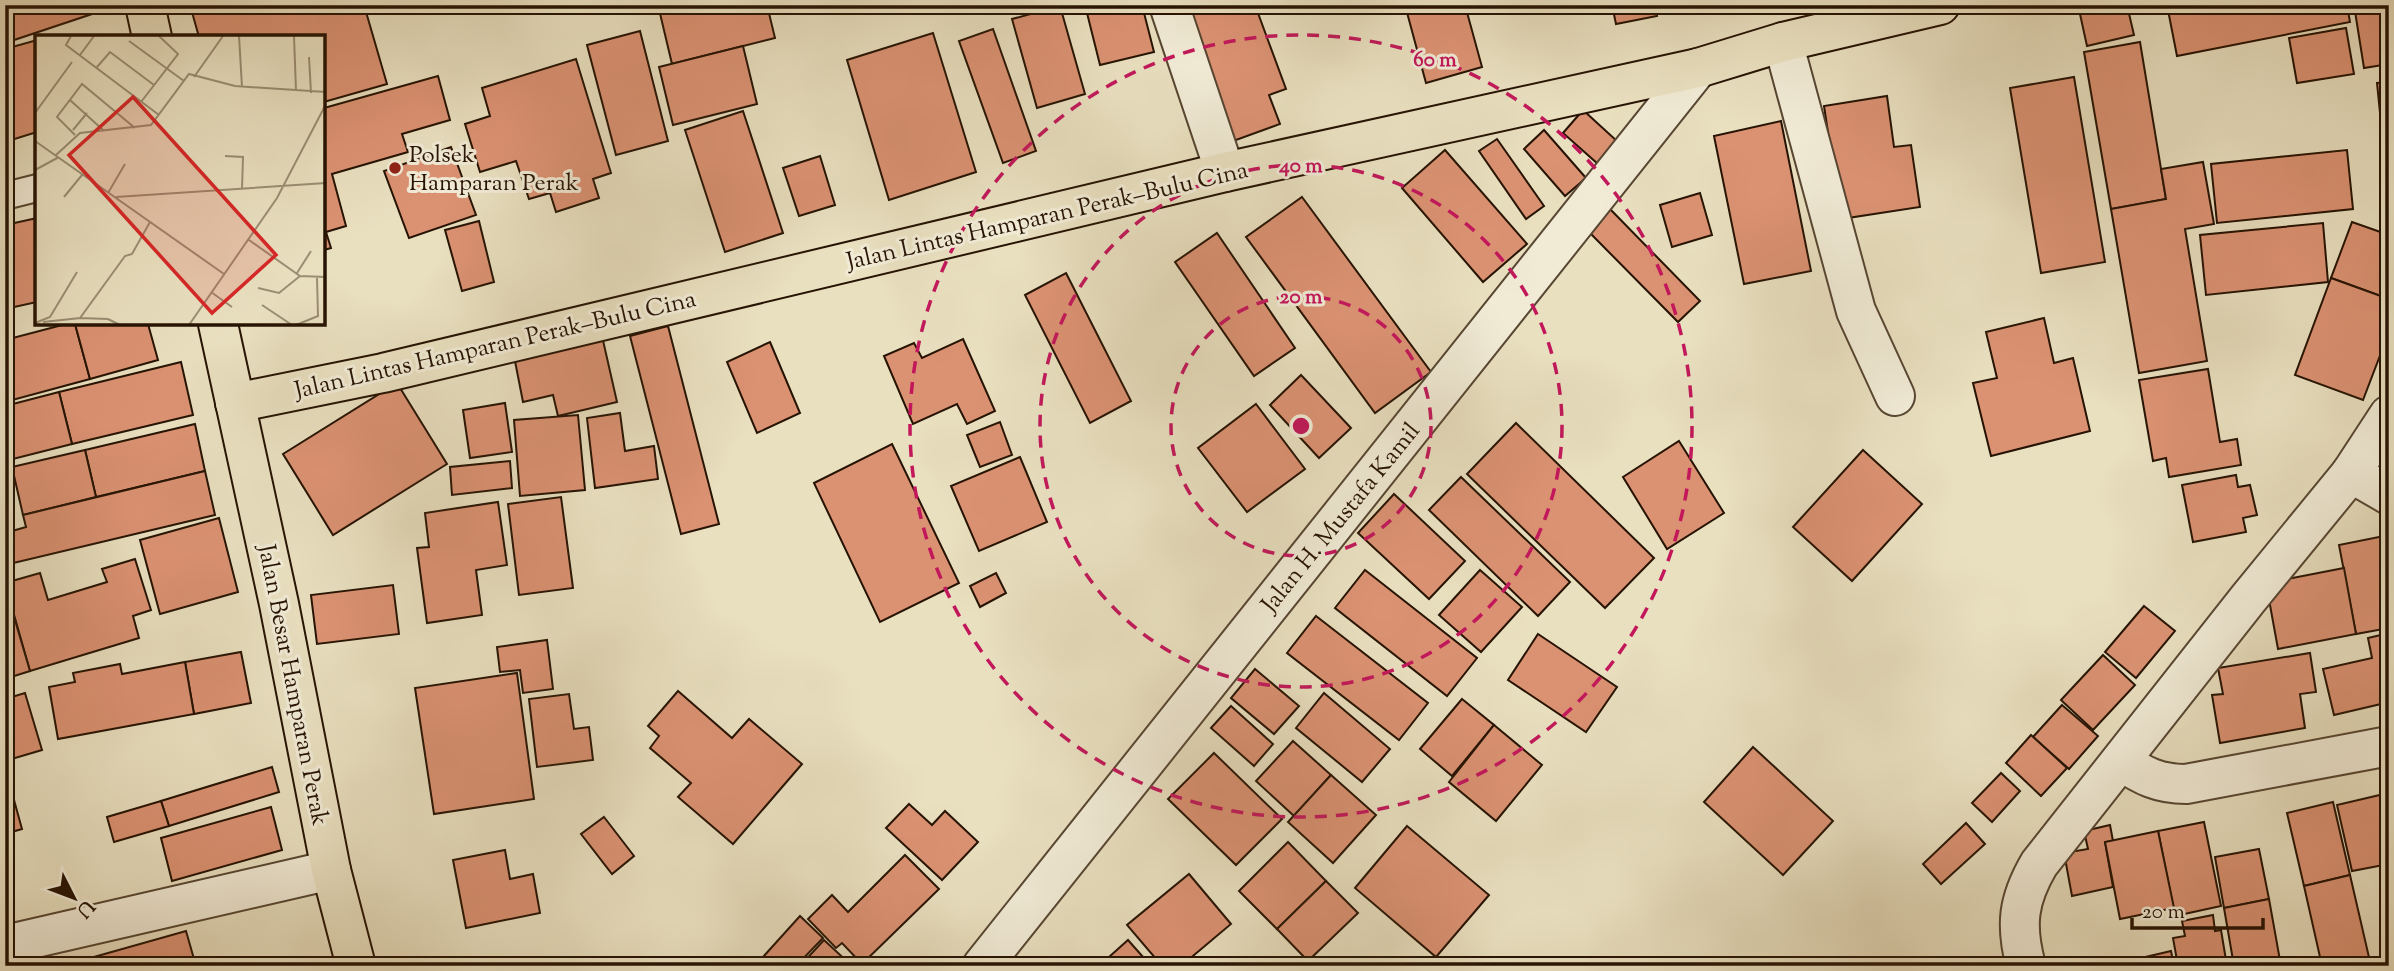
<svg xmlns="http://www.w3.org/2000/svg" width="2394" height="971" font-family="'Sorts Mill Goudy',serif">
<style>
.building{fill:#db9273;stroke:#261303;stroke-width:2}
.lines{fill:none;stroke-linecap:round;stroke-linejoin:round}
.service-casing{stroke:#574632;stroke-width:30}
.minor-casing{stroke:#574632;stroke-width:42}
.tertiary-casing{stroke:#574632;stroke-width:42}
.primary-casing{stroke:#261303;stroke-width:42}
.service{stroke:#f1ebd6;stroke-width:26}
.minor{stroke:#f1ebd6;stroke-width:38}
.tertiary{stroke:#f1ebd6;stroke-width:38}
.primary{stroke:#e9e0c0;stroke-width:38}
.ring{fill:none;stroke:#c2185b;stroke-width:3.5;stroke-dasharray:12 9}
.poi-dot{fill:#8f2418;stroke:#f1ebd6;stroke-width:2.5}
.labels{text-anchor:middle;stroke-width:6;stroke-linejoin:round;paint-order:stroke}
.poi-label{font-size:24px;fill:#261303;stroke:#f1ebd6;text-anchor:start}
.street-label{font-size:24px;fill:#261303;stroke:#f1ebd6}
.inset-road{fill:none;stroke:#9b8e74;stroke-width:2}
.view{fill:#d62828;fill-opacity:0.15;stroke:#d62828;stroke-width:3.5}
.inset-edge{fill:none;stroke:#261303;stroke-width:3.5}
.centre{fill:#c2185b;stroke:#f1ebd6;stroke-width:3.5}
.ring-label{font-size:21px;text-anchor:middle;font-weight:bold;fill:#c2185b;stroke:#f1ebd6;stroke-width:6;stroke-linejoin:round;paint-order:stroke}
</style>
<rect width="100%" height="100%" fill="#e9e0c0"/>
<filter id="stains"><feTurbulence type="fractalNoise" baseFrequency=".00286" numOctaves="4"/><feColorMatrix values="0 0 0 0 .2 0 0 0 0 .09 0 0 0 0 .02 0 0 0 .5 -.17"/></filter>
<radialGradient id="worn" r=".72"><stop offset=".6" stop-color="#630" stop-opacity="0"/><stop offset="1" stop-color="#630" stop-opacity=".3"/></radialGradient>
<g class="building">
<path d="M5,5H89L92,14L5,43Z"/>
<path d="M190,5H364L387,84L324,102V37H199Z"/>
<path d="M658,5H767L775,38L672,64Z"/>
<path d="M1085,5H1142L1154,52L1100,65Z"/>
<path d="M1173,5H1255L1286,89L1269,95L1280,124L1225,144Z"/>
<path d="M1405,5H1465L1482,67L1426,83Z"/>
<path d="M1612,5H1655L1657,16L1616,24Z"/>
<path d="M2078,5H2127L2134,35L2087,46Z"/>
<path d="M2167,5H2347L2350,22L2177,56Z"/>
<path d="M2354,5H2389V64L2364,68Z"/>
<path d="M1060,6L1085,94L1037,108L1012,19Z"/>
<path d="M2346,28L2354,74L2297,83L2289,38Z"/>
<path d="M993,29L1036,151L1003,163L959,41Z"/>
<path d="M640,31L668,141L616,155L587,45Z"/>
<path d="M933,33L976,172L889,200L847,60Z"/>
<path d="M37,40V132L5,142V49Z"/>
<path d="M2140,42L2166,199L2111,209L2084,52Z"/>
<path d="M743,46L757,104L673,125L659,67Z"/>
<path d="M576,59L611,173L593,179L599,198L556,212L550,193L529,199L516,161L480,172L465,124L490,116L482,88Z"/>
<path d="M438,76L450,120L402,134L408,152L332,174L346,226L326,232L331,248L324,250V108Z"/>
<path d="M2074,77L2105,262L2041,273L2010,88Z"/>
<path d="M2389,82V203L2377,83Z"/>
<path d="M1887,96L1894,147L1911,145L1920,207L1841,219L1824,106Z"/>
<path d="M1583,110L1618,142L1598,164L1563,133Z"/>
<path d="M743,111L783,233L725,252L685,130Z"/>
<path d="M1781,121L1811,271L1744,284L1714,136Z"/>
<path d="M1544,130L1586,178L1565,196L1524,149Z"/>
<path d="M1497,139L1544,206L1526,219L1479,151Z"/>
<path d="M451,147L476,215L409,238L384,171Z"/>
<path d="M1445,150L1527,244L1483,282L1402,188Z"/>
<path d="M2347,150L2353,209L2217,223L2211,164Z"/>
<path d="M820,156L835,205L799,216L783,168Z"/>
<path d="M2203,162L2214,224L2185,229L2207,361L2139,373L2111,209L2166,199L2161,169Z"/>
<path d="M1700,193L1712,235L1672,247L1660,205Z"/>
<path d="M1302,197L1431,372L1375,413L1246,237Z"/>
<path d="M1610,209L1700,301L1678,322L1588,231Z"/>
<path d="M37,218V302L5,309V225Z"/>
<path d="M479,221L494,282L462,291L445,230Z"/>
<path d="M2352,222L2389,235V299L2331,278Z"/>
<path d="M2323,223L2328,282L2206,295L2200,235Z"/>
<path d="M1217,233L1295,348L1254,376L1175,262Z"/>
<path d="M1066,273L1131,401L1090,423L1025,295Z"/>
<path d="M2331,278L2389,299V332L2363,400L2295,375Z"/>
<path d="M2044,318L2054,363L2073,358L2090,431L1991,456L1973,383L1997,378L1986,332Z"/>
<path d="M66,324H75L90,379L5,402V340Z"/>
<path d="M75,324H148L158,360L90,379Z"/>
<path d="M668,326L719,524L681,534L630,336Z"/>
<path d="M602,336L617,402L558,416L553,395L523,402L514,356Z"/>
<path d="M963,339L995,411L967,424L957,404L913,424L884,356L914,343L922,358Z"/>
<path d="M770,342L800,413L757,433L727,362Z"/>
<path d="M181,362L193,415L72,444L59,392Z"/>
<path d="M2208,369L2220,442L2237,439L2241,465L2169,477L2166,458L2153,461L2139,380Z"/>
<path d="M1301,375L1351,428L1319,458L1270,405Z"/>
<path d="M397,383L447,464L333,535L283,454Z"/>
<path d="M59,392L72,444L5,461V406Z"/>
<path d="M505,403L512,452L470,458L463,410Z"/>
<path d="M1256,404L1305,469L1247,512L1198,448Z"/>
<path d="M620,413L625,451L654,446L658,479L595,488L587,418Z"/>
<path d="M578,415L585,490L520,496L514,420Z"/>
<path d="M1000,422L1012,455L980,467L967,435Z"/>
<path d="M1516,423L1654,558L1605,608L1467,474Z"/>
<path d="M195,424L205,471L96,497L85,450Z"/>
<path d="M1679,441L1724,513L1667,549L1623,477Z"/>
<path d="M892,444L959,583L880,622L814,483Z"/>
<path d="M85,450L96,497L23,515L12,467Z"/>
<path d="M1863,450L1922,504L1852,581L1793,527Z"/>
<path d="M1020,457L1047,522L979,551L951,486Z"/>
<path d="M510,461L512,488L452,495L450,467Z"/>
<path d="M205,471L215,515L5,565V533L26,527L23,515Z"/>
<path d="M2236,475L2238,487L2250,485L2257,515L2243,518L2246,532L2193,542L2182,485Z"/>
<path d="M1461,477L1570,582L1538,616L1429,510Z"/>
<path d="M1394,494L1465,561L1429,599L1358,533Z"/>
<path d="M561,497L573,588L519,595L508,504Z"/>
<path d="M498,502L507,565L476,570L482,615L427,623L417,548L429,547L425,513Z"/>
<path d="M219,518L238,592L160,614L140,540Z"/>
<path d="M2389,535V628L2356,634L2339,545Z"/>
<path d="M135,559L151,610L133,616L139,638L30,671L5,583L40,573L48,600L107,582L102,569Z"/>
<path d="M2344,568L2356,634L2278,649L2266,583Z"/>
<path d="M1365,570L1477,658L1447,696L1335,608Z"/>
<path d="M1480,570L1522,607L1481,652L1439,615Z"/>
<path d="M996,573L1006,593L980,607L970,586Z"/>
<path d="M393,585L399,634L317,644L311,595Z"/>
<path d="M7,593L30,671L5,679V594Z"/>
<path d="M2144,606L2175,631L2136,678L2105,652Z"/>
<path d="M1316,616L1428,703L1399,740L1287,653Z"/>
<path d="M2389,633V712L2383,714L2381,704L2334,715L2323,669L2372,658L2368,638Z"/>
<path d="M1538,634L1617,687L1586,732L1508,680Z"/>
<path d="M547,640L553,689L523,693L520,670L500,672L497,647Z"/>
<path d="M241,652L251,703L194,714L185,662Z"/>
<path d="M2310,653L2316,692L2300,694L2305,728L2220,743L2212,695L2223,694L2218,668Z"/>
<path d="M2103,655L2135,685L2093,730L2061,700Z"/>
<path d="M185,662L194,714L58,739L49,687L75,682L73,673L120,664L122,674Z"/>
<path d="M1255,669L1299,706L1274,734L1231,698Z"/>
<path d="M517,673L534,799L434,814L415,688Z"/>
<path d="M678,691L732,738L749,719L802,764L733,844L678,797L691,783L650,748L659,736L648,726Z"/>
<path d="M25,693L42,750L5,761V699Z"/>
<path d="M1324,693L1390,749L1362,782L1296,728Z"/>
<path d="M569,694L574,729L589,727L593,760L537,767L529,699Z"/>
<path d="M1462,699L1494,725L1452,776L1420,749Z"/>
<path d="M2062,705L2098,736L2069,769L2033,737Z"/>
<path d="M1231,706L1273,744L1254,766L1211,728Z"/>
<path d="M1494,725L1542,765L1496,821L1449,782Z"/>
<path d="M2031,735L2067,768L2041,796L2006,763Z"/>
<path d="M1293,741L1331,775L1294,816L1256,781Z"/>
<path d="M1753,747L1833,821L1783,875L1704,802Z"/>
<path d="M1214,753L1282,819L1236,865L1168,799Z"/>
<path d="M272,767L279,792L169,826L161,801Z"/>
<path d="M5,770L14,800L5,803Z"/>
<path d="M2001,773L2020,791L1992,822L1972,803Z"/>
<path d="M1331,775L1376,815L1333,863L1288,822Z"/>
<path d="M2384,794L2389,816V864L2352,871L2337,805Z"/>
<path d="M14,800L22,829L5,834V803Z"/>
<path d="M161,801L169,826L114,842L107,817Z"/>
<path d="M2333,802L2350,875L2304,886L2287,813Z"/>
<path d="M909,804L932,825L945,811L978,842L942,880L886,828Z"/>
<path d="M271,807L282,850L172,881L161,838Z"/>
<path d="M604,817L634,856L612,874L581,834Z"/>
<path d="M2204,822L2221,906L2175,916L2158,831Z"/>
<path d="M1966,823L1985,844L1941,884L1923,864Z"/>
<path d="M2110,825L2113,841L2105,842L2113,887L2072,896L2064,853L2088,849L2084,831Z"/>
<path d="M1407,826L1489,895L1436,957L1355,888Z"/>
<path d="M2158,831L2174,908L2120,919L2105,842Z"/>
<path d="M1288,842L1326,881L1277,929L1239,891Z"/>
<path d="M2259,849L2269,899L2224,908L2215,857Z"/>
<path d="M505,850L510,879L533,874L540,913L466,928L453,860Z"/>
<path d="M905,855L939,889L862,964L842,943L836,948L808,919L832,895L848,912Z"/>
<path d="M1189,874L1231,924L1181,966H1162L1127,925Z"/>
<path d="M2350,875L2371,966H2322L2304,886Z"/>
<path d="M1326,881L1358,913L1308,961L1277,929Z"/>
<path d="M2269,899L2281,966H2234L2224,908Z"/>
<path d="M2213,915L2215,931L2221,930L2227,966H2178L2173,938L2185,936L2182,921Z"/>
<path d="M800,916L823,938L796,966H771L763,957Z"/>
<path d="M186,931L196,966H62Z"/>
<path d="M824,940L852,966H800Z"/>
<path d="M1128,940L1151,966H1099Z"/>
<path d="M2171,951L2174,966H2107Z"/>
</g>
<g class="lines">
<g class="service-casing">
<path id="service" d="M5,196L37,188"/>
</g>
<g class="minor-casing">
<g id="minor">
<path d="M1169,5L1225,172"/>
<path d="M1783,42L1856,311L1895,396"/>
<path d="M2351,473L2389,495"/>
<path d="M2121,761C2143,776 2159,784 2186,784L2389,746"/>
<path d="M5,945L331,870"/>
<path d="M2026,966C2015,925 2018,900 2039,864L2248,599L2351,473L2389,415"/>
</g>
</g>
<g class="tertiary-casing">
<path id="tertiary" d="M982,966L1698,68"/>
</g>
<g class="primary-casing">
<g id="primary">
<path d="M145,5L152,37"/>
<path d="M218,324L279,604L331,870L356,966"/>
<path d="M235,403L383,373L1225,172L1698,68L1783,42L1940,5"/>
</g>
</g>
<use href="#service" class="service"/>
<use href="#minor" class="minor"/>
<use href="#tertiary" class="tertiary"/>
<use href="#primary" class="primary"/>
</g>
<g class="ring">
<circle cx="1301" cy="426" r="130"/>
<circle cx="1301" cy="426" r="261"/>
<circle cx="1301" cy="426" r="391"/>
</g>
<circle class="poi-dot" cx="395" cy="168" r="7"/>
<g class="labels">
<g class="poi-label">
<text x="409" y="162">Polsek<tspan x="409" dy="28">Hamparan Perak</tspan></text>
</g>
<g class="street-label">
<text transform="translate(1047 215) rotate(-13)" y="8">Jalan Lintas Hamparan Perak–Bulu Cina</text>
<text transform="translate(495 344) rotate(-13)" y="8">Jalan Lintas Hamparan Perak–Bulu Cina</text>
<text transform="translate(1340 517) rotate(-51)" y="8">Jalan H. Mustafa Kamil</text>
<text transform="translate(294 685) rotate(79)" y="8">Jalan Besar Hamparan Perak</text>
</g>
</g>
<g transform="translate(35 35)">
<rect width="290" height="290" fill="#e9e0c0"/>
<path class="inset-road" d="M36,1L31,10L124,80M204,1L207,52M259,1L261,56M94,6L149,46M45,20L59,1M274,22L276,58M62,32L75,17L119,50M159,42L188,1M35,65L68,95M106,67L143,19L124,1M0,78L37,27M38,95L52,78M40,100L22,82L47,49L100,93M0,106L189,239M21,120L45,98L116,90L154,39L200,51L291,57M190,121L208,122L207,154M0,135L24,122M73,158L90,129M29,162L47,140M81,162L291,148M214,205L265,241L291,242M262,238L276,216M223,253L244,258L265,241M176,257L197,272M227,270L257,290M45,283L73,284L85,290M8,287L45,283L90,221L97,219L115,187M0,288L15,282L42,237M154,290L242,163L291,69M261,290L283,281L282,243"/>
<path class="view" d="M98,62L241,220L177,278L34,120Z"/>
<rect width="290" height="290" class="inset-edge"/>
</g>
<circle cx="1301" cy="426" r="10" class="centre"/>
<g class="ring-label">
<text x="1435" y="66">60 m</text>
<text x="1301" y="172">40 m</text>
<text x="1301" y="303">20 m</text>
</g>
<rect width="2394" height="971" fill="none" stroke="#e9e0c0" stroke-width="28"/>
<rect x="7" y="7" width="2380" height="957" fill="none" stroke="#261303" stroke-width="3.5"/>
<rect x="14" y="14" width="2366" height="943" fill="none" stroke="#261303" stroke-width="2"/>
<g transform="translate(74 898) rotate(132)" stroke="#f1ebd6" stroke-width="5" paint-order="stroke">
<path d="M0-5L12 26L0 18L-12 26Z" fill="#261303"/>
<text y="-10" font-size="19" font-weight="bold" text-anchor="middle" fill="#261303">U</text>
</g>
<path d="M2132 918v10h131v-10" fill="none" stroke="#261303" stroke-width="3.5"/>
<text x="2142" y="918" font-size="21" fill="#261303" stroke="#f1ebd6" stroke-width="5" paint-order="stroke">20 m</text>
<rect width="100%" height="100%" filter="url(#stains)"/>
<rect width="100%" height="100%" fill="url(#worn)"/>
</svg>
